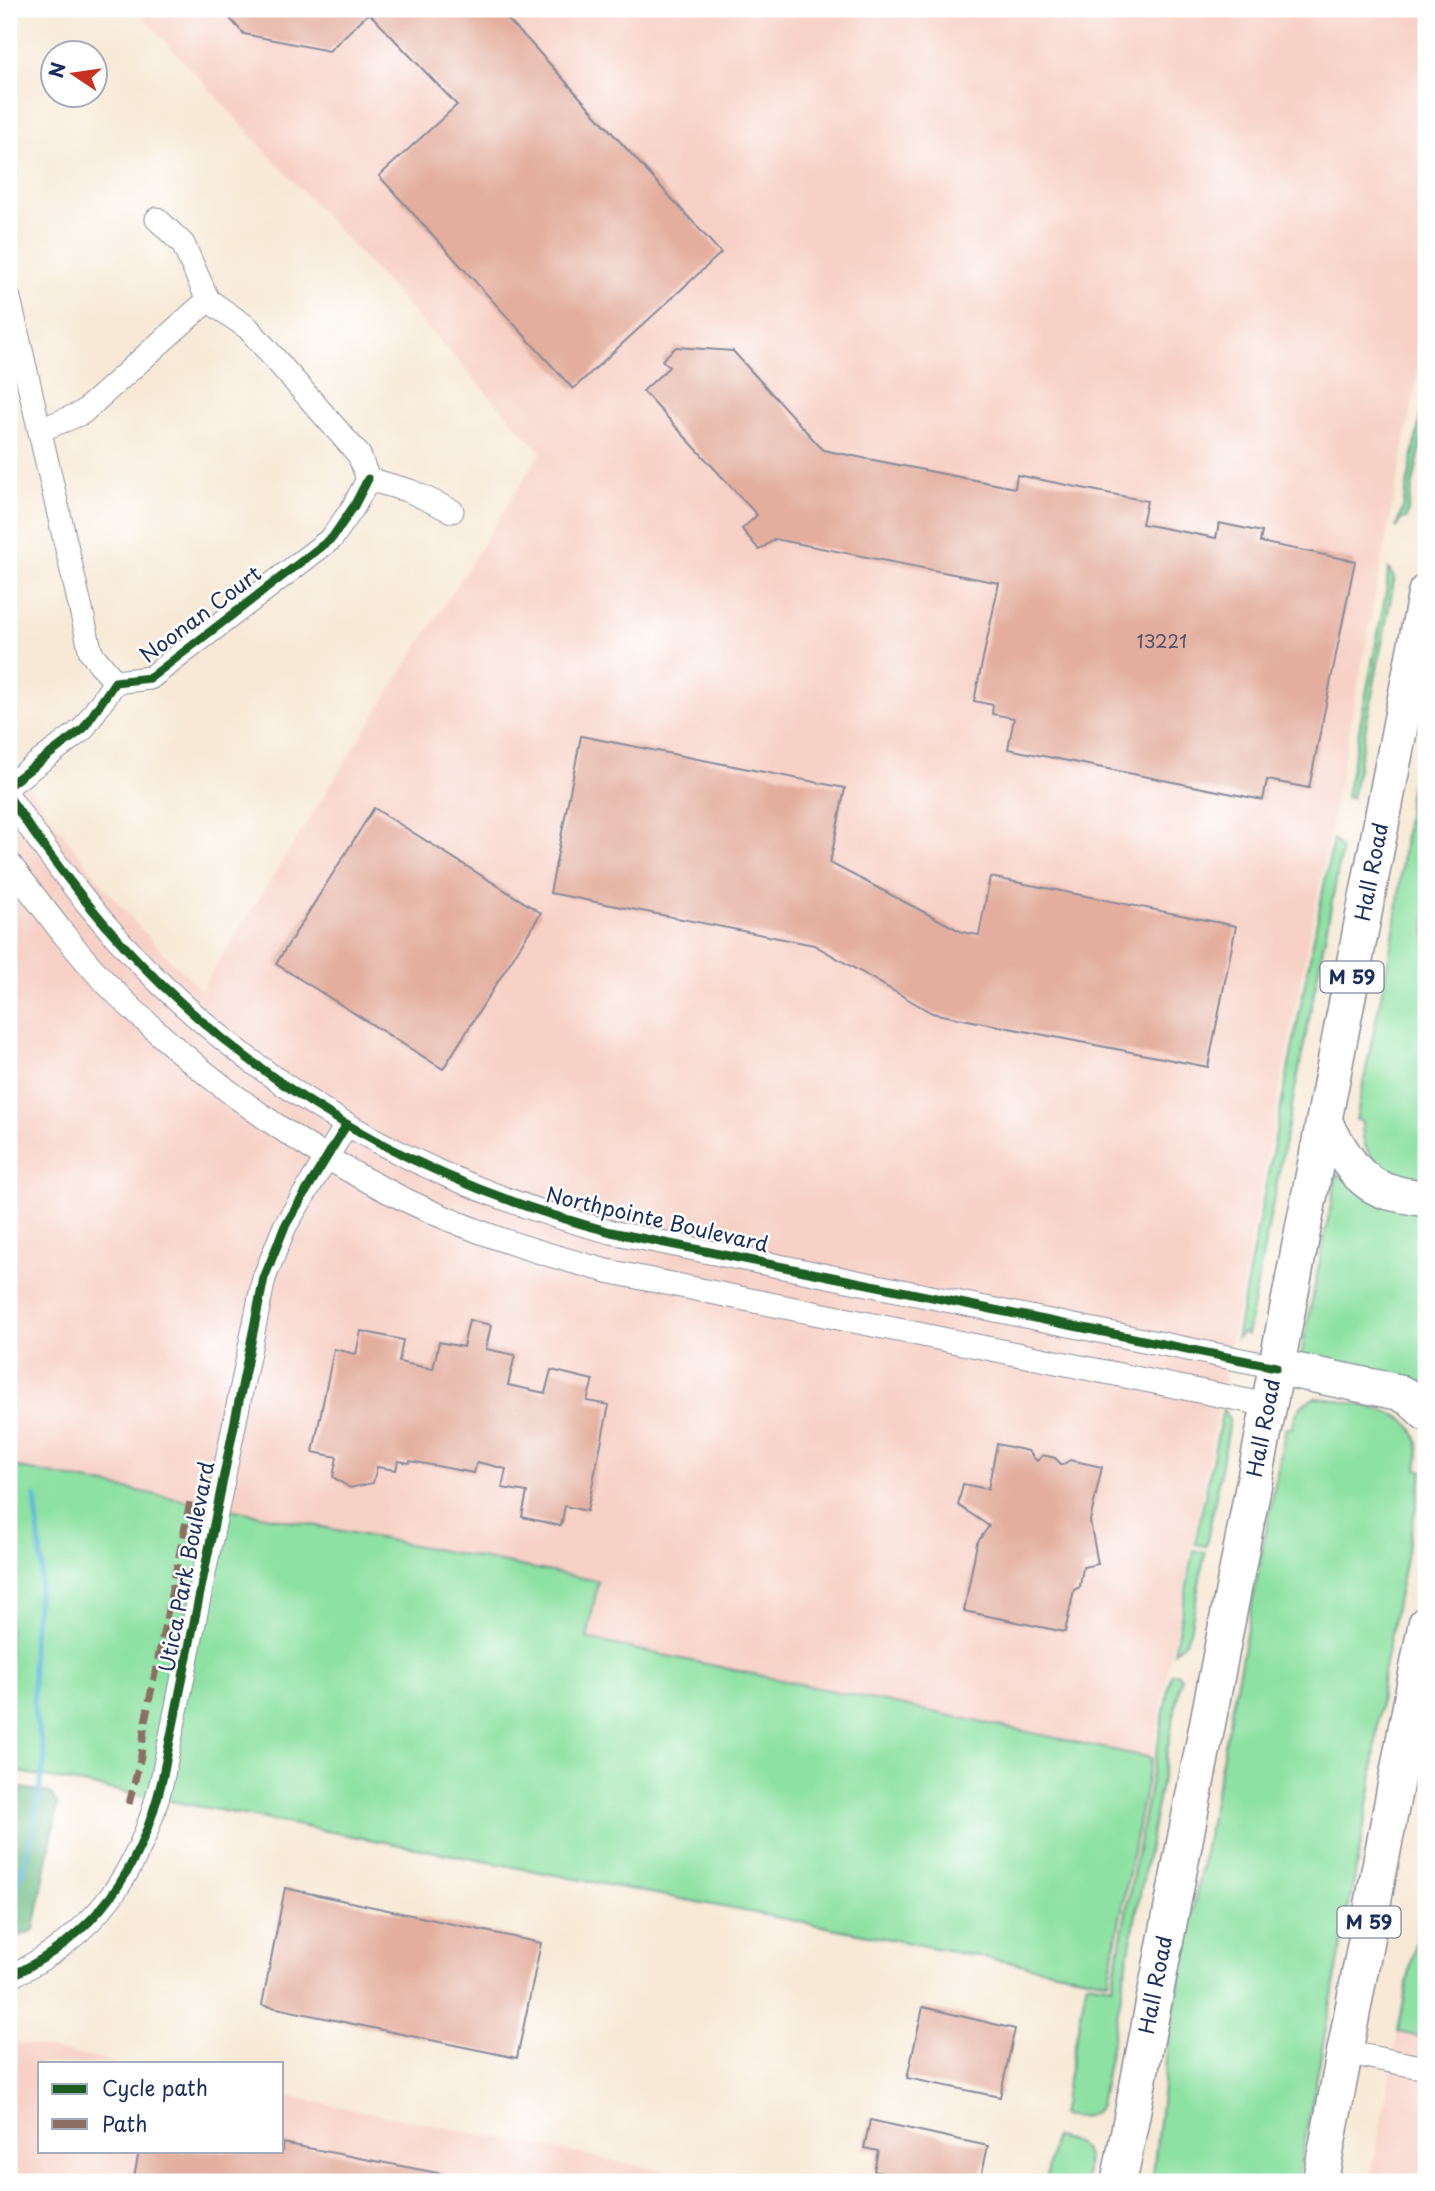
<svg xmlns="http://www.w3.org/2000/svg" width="1435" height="2191" font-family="'Playpen Sans',sans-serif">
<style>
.built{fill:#f7d1c6}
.green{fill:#8de1a2;stroke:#548880;stroke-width:2}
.forest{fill:#72bf88;stroke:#467773;stroke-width:2}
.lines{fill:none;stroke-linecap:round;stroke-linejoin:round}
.stream{stroke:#5dbadb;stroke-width:5}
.building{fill:#e3ae9d}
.minor-casing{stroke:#898c9a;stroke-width:25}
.highway-casing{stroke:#898c9a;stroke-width:38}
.minor{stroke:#fff;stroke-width:23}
.highway{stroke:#fff;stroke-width:35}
.quiet{stroke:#8d6e63;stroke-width:7;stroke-dasharray:14 7;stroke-linecap:butt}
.cycleway-casing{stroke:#fff;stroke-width:13}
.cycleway{stroke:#1b5e20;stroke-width:9}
.labels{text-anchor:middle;stroke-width:5;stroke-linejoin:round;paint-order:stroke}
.number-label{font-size:18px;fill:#4d4f6e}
.shield{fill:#fff;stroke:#5f6d8e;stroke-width:2}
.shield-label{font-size:19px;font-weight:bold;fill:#1b2f5e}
.street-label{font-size:21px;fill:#1b2f5e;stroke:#fff}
</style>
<rect width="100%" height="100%" fill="#fff"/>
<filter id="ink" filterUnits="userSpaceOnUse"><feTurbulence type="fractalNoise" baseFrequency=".0143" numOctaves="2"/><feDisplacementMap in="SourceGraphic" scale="14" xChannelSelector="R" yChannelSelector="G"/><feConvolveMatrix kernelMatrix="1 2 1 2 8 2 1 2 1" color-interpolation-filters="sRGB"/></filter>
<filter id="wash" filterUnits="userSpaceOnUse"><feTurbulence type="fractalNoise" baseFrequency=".00686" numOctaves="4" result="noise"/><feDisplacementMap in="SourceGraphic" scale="28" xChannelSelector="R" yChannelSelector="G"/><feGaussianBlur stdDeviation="1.57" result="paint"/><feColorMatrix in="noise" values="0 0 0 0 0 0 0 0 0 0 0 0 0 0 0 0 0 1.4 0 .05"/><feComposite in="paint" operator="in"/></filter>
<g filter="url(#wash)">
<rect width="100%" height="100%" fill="#f7e9d5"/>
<g class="built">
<path d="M136,9H1426V332L1151,1758L586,1639L597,1581L9,1467V755L48,814L110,894L151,940L201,990L541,452Z"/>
<path d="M1398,2032L1426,2038V2182H1370Z"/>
<path d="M9,2041L119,2063H40V2151H282V2095L720,2182H9Z"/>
</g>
<g class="green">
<path d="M1426,387V418L1406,519H1401L1396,528L1403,508Z"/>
<path d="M1388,569L1393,575L1394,581L1352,798L1346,797L1387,588Z"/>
<path d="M1426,706V1179C1388,1171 1361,1167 1362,1121L1356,1120L1396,921L1409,797Z"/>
<path d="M1333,839L1341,849V855L1248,1330L1247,1335L1242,1333L1236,1339Z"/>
<path d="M1337,1174L1426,1215V1391L1301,1356Z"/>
<path d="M1315,1398C1330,1398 1345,1402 1360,1405C1399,1412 1426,1422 1417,1469L1423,1471L1383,1674L1371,1789L1297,2182H1152L1169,2035L1286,1427L1292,1428C1295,1413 1300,1403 1315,1398Z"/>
<path d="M1223,1409L1229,1419V1427L1206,1546L1195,1544Z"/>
<path d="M9,1466L598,1581L587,1639L1151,1758L1108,1981L9,1770Z"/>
<path d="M1194,1550L1205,1552L1190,1631L1186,1640L1174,1652Z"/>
<path d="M1177,1673L1181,1678L1100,2105C1090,2121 1076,2117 1061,2115L1087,1982L1112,1986L1171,1674Z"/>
<path d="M1426,1886V2038L1398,2032Z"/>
<path d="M1054,2137C1087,2143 1091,2151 1085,2182H1046Z"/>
</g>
<path class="forest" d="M9,1786L50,1793L58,1805L34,1930L9,1940Z"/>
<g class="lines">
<path class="stream" d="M9,1915L30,1844L45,1758L34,1711L32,1645L42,1567L35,1496"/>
</g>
<g id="blocks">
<g class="building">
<path d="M221,9H497L528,40L721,253L573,389L379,176L457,105L369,13L329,51L244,34Z"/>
<path d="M676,347L733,351L823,450L1015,488L1017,475L1147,501L1142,524L1216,538L1219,523L1262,532L1260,542L1355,561L1309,788L1267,780L1263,800L1008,749L1014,718L992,714L993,705L974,701L999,583L775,539L759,550L742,529L757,515L643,391L669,367L662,360Z"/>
<path d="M581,736L845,788L830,863L962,932L979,935L990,877L1236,926L1208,1067L932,1013L814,945L550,893Z"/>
<path d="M374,808L541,913L443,1069L276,964Z"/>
<path d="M469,1320L491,1325L486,1349L515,1355L508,1385L545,1393L551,1370L593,1380L587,1401L609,1405L587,1511L565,1506L561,1526L522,1517L527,1492L502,1488L506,1469L477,1462L474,1473L410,1461L409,1463L398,1461L396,1470L377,1467L373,1483L350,1488L333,1477L337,1457L313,1452L334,1349L356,1354L361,1331L403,1340L399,1362L433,1369L439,1342L463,1347Z"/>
<path d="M997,1444L1028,1451L1037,1461L1043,1455L1055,1458L1062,1465L1070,1460L1102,1467L1090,1521L1098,1564L1083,1567L1080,1587L1074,1590L1065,1632L964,1611L977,1543L989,1526L958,1505L963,1484L988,1489Z"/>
<path d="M285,1888L541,1943L517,2058L262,2005Z"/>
<path d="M923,2007L1015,2029L1000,2097L907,2078Z"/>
<path d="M870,2120L988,2146L980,2182H902L886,2179L887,2174L874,2171L878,2151L864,2148Z"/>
<path d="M282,2143L448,2175L447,2182H133L139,2151H282Z"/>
</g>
</g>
</g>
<g filter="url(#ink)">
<use href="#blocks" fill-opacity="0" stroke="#898c9a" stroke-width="2"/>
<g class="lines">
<g class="minor-casing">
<g id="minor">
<path d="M157,219L183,244L208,300L248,328L359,455L368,479L410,491L452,511"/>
<path d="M9,298L91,653L115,682"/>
<path d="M40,430L82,413L208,300"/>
<path d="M9,785L83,729L115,682L150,678L332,538L354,506L368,479"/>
<path d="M9,797C54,864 104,929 162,985C289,1107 442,1188 611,1232L1276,1367"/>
<path d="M9,863C40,903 70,945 105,982C212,1091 342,1181 486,1234C526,1249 566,1260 607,1271L1268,1405"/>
<path d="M9,1977C97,1935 140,1872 162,1780L264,1278L285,1226L347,1124"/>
<path d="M1344,2052L1426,2068"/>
</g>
</g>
<g class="highway-casing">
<g id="highway">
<path d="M1324,1122C1341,1149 1355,1183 1389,1192C1401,1195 1414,1197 1426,1199"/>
<path d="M1276,1367L1398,1392L1410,1398L1426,1413"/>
<path d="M1119,2182L1426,592"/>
<path d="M1320,2182L1426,1624"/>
</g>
</g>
<use href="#minor" class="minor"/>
<use href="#highway" class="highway"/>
<path class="quiet" d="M129,1804L141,1756L145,1722L191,1497"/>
<g class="cycleway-casing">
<g id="cycleway">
<path d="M9,785L83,729L115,682L150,678L332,538L354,506L368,479"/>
<path d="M9,797C54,864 104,929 162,985C289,1107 442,1188 611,1232L1276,1367"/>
<path d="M9,1977C97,1935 140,1872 162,1780L264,1278L285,1226L347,1124"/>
</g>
</g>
<use href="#cycleway" class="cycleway"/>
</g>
</g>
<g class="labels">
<g class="number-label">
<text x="1162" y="648">13221</text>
</g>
<g class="shield">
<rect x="1320.5" y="961.5" width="63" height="31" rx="5"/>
<rect x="1337.5" y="1906.5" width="63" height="31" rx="5"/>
</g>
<g class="shield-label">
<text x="1352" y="984">M 59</text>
<text x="1369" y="1929">M 59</text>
</g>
<g class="street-label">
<text transform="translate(201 615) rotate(-37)" y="7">Noonan Court</text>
<text transform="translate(1372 872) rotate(-79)" y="7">Hall Road</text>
<text transform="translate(657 1220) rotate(13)" y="7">Northpointe Boulevard</text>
<text transform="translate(1264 1428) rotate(-79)" y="7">Hall Road</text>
<text transform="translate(187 1567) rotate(-79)" y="7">Utica Park Boulevard</text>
<text transform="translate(1156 1985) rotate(-79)" y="7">Hall Road</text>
</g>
</g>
<rect width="1435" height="2191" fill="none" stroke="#fff" stroke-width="35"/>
<rect x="38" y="2062" width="245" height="91" fill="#ffffff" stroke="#a4acbf" stroke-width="2"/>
<rect x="52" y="2084" width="35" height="10" fill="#1b5e20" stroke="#a4acbf" stroke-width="2"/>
<text x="102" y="2096" font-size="21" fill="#1b2f5e">Cycle path</text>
<rect x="52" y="2119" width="35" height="10" fill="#8d6e63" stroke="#a4acbf" stroke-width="2"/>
<text x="102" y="2132" font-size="21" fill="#1b2f5e">Path</text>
<g transform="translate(74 74) rotate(283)"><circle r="33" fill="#ffffff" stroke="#a4acbf" stroke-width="2"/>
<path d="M0-5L12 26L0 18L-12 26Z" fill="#c8321e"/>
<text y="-10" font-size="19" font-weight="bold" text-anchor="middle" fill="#1b2f5e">N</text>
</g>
</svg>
